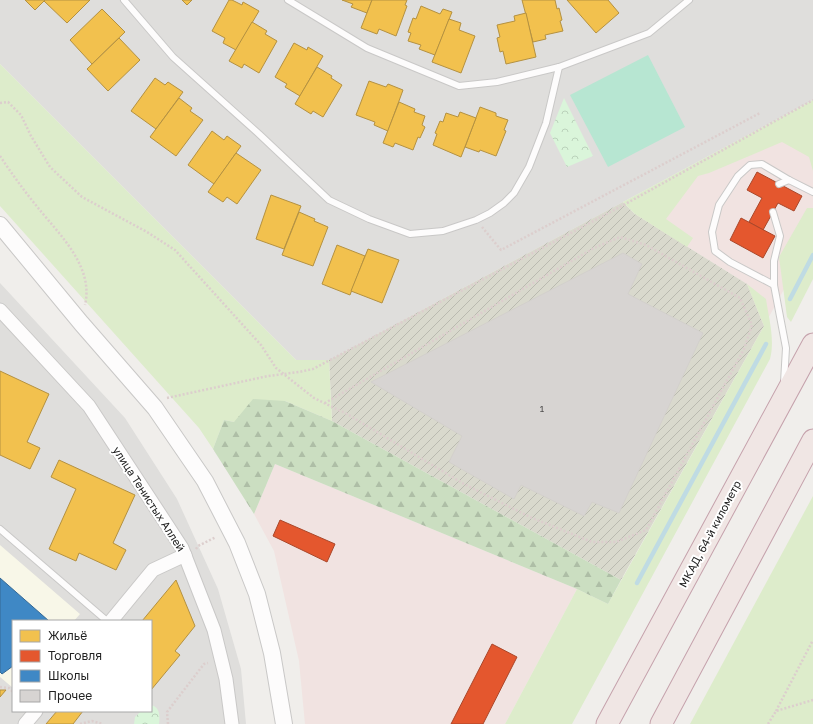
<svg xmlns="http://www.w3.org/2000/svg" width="813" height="724" font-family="'Golos Text',sans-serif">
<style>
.residential{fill:#dfdedc;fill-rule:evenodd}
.commercial{fill:#f1e3e1}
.education{fill:#f8f7e8}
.construction{fill:url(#construction-furrows)}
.grass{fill:#ddeccb}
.forest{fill:url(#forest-firs)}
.park{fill:url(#park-crowns)}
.pitch{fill:#b7e6d2}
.homes{fill:#f2c14e;stroke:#b49141}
.shops{fill:#e4572e;stroke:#aa472a}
.schools{fill:#3f88c5;stroke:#366994}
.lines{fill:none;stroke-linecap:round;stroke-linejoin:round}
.stream{stroke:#bfdbe3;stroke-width:4.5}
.building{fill:#d7d4d2;stroke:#d3d0cc}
.service-casing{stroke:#c9c8c7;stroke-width:8}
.minor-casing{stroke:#c9c8c7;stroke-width:15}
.tertiary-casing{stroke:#c9c8c7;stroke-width:18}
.trunk-casing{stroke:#c5a2ac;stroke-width:23}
.path{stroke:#dccecd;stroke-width:2.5;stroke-dasharray:2 2;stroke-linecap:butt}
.service{stroke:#fdfcfc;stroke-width:6}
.minor{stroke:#fdfcfc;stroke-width:13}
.tertiary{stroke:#fdfcfc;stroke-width:16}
.trunk{stroke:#f0e6e4;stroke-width:21}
.labels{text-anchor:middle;stroke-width:4;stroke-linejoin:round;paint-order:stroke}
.number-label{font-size:9px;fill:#4f4e4e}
.street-label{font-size:11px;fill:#222;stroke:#fff}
</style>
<defs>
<pattern id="construction-furrows" width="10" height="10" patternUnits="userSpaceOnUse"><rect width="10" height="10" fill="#d9d9cd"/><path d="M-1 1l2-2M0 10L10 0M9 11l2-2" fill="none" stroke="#babab0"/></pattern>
<pattern id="forest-firs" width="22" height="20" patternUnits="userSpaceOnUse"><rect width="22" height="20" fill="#cbdec1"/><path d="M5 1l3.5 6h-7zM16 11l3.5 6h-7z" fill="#aebea6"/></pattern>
<pattern id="park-crowns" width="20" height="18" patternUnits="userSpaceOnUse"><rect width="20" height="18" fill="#daf5da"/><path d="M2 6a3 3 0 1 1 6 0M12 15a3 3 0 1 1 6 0" fill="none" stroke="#bbd2bb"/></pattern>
</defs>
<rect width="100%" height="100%" fill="#f0eeeb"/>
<g class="residential">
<path d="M0,0H813V100L329,360H296L0,64Z"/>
<path d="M0,283L125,418L177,499L218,589L241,669L246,724H0ZM13,621H151V711H13Z"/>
</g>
<g class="commercial">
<path d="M791,112L813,124V236L764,326L747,284L635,214Z"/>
<path d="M275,464L577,589L505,724H305L299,661L274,551L254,514Z"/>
</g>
<path class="education" d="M0,545L80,614L74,621H13V688L0,677Z"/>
<path class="construction" d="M623,202L635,214L747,284L764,326L621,580L332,421L329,360Z"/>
<g class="grass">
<path d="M0,64L296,360H329L332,421L285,401L234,422L224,420L213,449L199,428L0,206Z"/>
<path d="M813,100V171L809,157L782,142L709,173L698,176L666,219L693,238L687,247L635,214L623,202Z"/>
<path d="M807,208H813V279L791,322L787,317L779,257Z"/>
<path d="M747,284L766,299C769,319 775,340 770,359L572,724H505L577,589L608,604L764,326Z"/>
<path d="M813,496V724H690Z"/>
</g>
<path class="forest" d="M253,399L285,401L332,421L621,580L608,604L577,589L275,464L254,514L213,449L224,420L234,422Z"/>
<g class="park">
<path d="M564,98L593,156L567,167L550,133Z"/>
<path d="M151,705C160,707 160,716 159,724H134L135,717L141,711H151Z"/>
</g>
<path class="pitch" d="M648,55L685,127L608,167L570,95Z"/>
<g class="homes">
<path d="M25,0H45L35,10Z"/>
<path d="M45,0H90L67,23L44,1Z"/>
<path d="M182,0H192L187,5Z"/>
<path d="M229,0H232L242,5L243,2L259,11L236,50L223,43L225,38L212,31Z"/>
<path d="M342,0H372L367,13L351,7L353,4Z"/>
<path d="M372,0H407L405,5L407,6L396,36L379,29L377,34L361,28Z"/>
<path d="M522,0H555L557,9L559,8L562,20L560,21L563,31L545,35L546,39L533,42Z"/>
<path d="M567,0H608L619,13L596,33Z"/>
<path d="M421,6L440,14L443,9L452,12L435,55L419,49L421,45L408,41L411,33L408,32L413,18L416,19Z"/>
<path d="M102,9L125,32L92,64L70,40Z"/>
<path d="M526,13L536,57L506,64L503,51L500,52L497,38L500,37L497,25L515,21L514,16Z"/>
<path d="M449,19L461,23L459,30L475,36L461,73L432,62Z"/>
<path d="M252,22L267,31L265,34L277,41L259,73L244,64L242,68L229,61Z"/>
<path d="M119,38L140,60L108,91L87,69Z"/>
<path d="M294,43L307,50L308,47L323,56L300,96L285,87L287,84L275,77Z"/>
<path d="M317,67L332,76L331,78L342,85L323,117L313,111L311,114L295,104Z"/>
<path d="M155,78L165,85L168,82L183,92L156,129L131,111Z"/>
<path d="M369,81L386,87L388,84L403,90L388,131L374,125L375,122L356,115Z"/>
<path d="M179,98L192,108L190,111L203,120L176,156L150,137Z"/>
<path d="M399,102L415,109L414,112L425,116L422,125L425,127L420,138L418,137L413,150L395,143L393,147L383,143Z"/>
<path d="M480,107L496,113V116L508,120L504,130L506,131L496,156L480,150L479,152L465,147Z"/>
<path d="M460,112L476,118L461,157L433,145L437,134L435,133L440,121L443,122L446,113L458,117Z"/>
<path d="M212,131L224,140L227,136L241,146L214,184L188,165Z"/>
<path d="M236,153L261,170L237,204L227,197L223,202L208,192Z"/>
<path d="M271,195L301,206L284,249L256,239Z"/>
<path d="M299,212L315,219L314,221L328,227L313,266L282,255Z"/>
<path d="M337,245L365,256L350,295L322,284Z"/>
<path d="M368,249L399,260L382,303L351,291Z"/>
<path d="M0,371L49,394L27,442L40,448L30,469L0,455Z"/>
<path d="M59,460L135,495L113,543L126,550L116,570L79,553L76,561L49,549L76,489L51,477Z"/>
<path d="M176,580L195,626L175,651L180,655L151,690V621H142Z"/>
<path d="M0,690H6L0,697Z"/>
<path d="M57,711H83L73,724H46Z"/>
</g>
<g class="shops">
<path d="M757,172L802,196L794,211L778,203L763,230L749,222L762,198L747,190Z"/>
<path d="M741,218L775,236L763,258L730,240Z"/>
<path d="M280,520L335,544L327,562L273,536Z"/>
<path d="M492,644L517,657L483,724H451Z"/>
</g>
<path class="schools" d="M0,578L49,621H13V666L2,674L0,672Z"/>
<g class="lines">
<g class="stream">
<path d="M790,299L813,255"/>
<path d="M637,583L766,344"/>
</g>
</g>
<path class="building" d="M623,253L642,264L628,294L703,333L619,513L592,502L584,516L521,485L514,499L449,462L462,436L371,382Z"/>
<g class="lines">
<g class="service-casing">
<g id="service">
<path d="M124,0L173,57L259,134L329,200L369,219L410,234L443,231L476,220L490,213L504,203L514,193L529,167L546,123L559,67"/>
<path d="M288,0L367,48L459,86L497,82L559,67L649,33L689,0"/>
<path d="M779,184L789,180L813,192"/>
<path d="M773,212L780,236L774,261V285L786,348L784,382"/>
<path d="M774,285L730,262L715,251L712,232L719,205L738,176L750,165L762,164L789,180"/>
<path d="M0,529L107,621"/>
</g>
</g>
<g class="minor-casing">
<g id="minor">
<path d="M0,310L89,406L182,548L214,630L226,679L232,724"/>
<path d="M111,621L153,570L185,555"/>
<path d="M25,724L36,711"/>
</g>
</g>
<g class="tertiary-casing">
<path id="tertiary" d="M0,225L81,323L155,408L205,481L237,543L257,594L272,653L284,724"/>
</g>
<g class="trunk-casing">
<g id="trunk">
<path d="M607,724L813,344"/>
<path d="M661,724L813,440"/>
</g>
</g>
<g class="path">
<path d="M0,103L8,102L21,115L31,136L50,167L82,197L147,232L175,250L261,345L276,368L314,398L347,414L464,484L530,517L592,542H616L646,530L744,349L752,325L740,298L646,245L620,237L594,248L325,403"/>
<path d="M0,156C12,174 25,192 39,209C60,235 94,267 85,305"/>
<path d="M482,227L501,250L760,113"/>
<path d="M167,398L268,376L299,372L313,369L620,207L813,100"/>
<path d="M196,549L198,546L216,537"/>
<path d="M0,687L9,688L13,692"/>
<path d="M776,711L813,640"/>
<path d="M80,724L92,721L103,724"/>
<path d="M168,724L167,712L204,664L208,663"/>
<path d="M768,724L776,711L813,700"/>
</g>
<use href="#service" class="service"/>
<use href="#minor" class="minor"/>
<use href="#tertiary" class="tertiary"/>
<use href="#trunk" class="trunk"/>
</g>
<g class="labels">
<g class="number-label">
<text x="542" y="412">1</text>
</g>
<g class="street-label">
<text transform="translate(149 499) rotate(57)" y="4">улица Тенистых Аллей</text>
<text transform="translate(710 534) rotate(-62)" y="4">МКАД, 64-й километр</text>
</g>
</g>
<rect x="12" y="620" width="140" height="92" fill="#ffffff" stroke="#a7a7a7"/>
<rect x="20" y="630" width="20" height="12" fill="#f2c14e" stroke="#a7a7a7"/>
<text x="48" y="640" font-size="12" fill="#222222">Жильё</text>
<rect x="20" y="650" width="20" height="12" fill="#e4572e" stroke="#a7a7a7"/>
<text x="48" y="660" font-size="12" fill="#222222">Торговля</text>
<rect x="20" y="670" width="20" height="12" fill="#3f88c5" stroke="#a7a7a7"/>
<text x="48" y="680" font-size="12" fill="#222222">Школы</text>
<rect x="20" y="690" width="20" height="12" fill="#d7d4d2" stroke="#a7a7a7"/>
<text x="48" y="700" font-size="12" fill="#222222">Прочее</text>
</svg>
